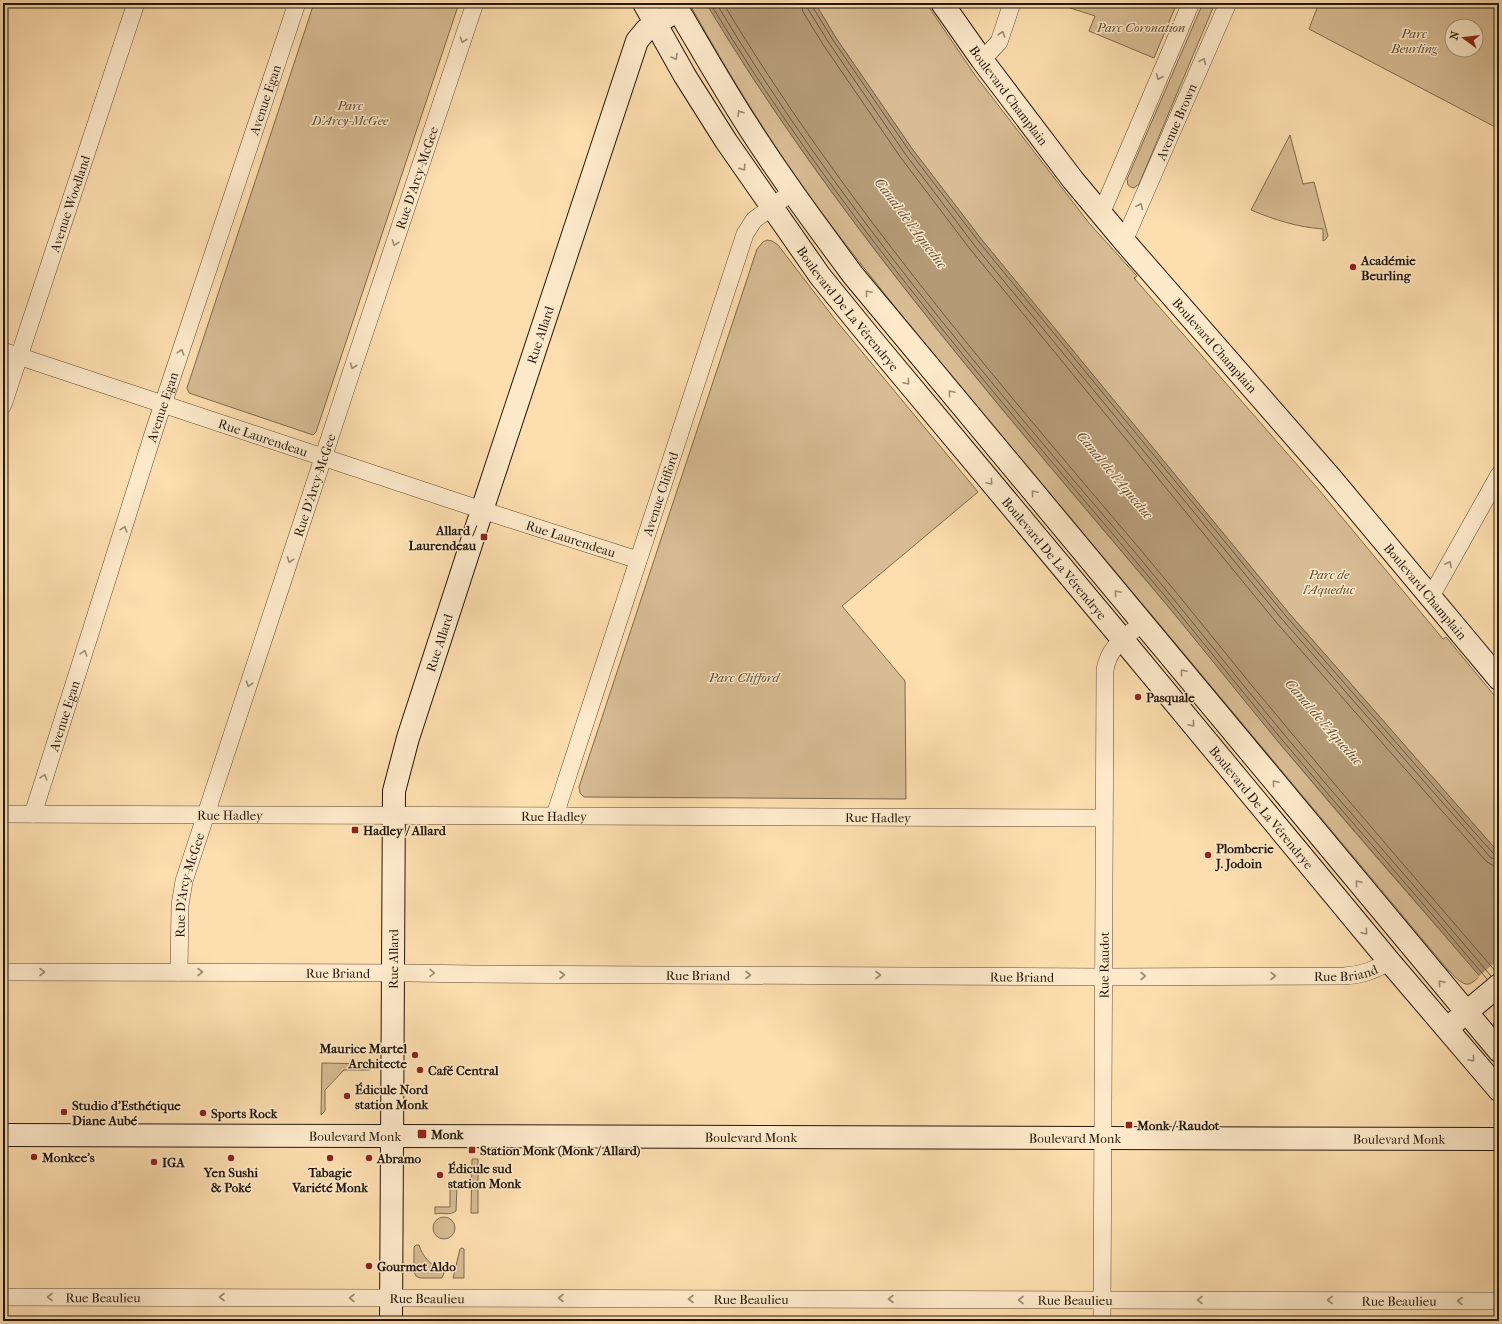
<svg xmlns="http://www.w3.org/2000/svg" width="1502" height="1324" font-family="'IM FELL French Canon',serif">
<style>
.green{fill:#d8bc93;stroke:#7e6a4e;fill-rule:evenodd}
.water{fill:#b49a77;stroke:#7b664b}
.pier{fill:#fddeaf}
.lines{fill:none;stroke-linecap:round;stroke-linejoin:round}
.shore{stroke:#6c5840;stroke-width:1}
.street-casing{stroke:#5b4932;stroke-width:18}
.secondary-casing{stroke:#251709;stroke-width:24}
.street{stroke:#feeacb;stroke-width:17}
.secondary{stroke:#feeacb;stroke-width:22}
.oneway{stroke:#9c8b74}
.poi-dot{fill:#8f2418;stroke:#feeacb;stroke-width:1.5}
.labels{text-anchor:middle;stroke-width:3;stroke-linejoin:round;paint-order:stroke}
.park-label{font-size:13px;font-style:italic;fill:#5b4932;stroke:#feeacb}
.street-label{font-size:13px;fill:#251709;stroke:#feeacb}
.poi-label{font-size:13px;font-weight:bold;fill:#251709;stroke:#feeacb;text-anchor:start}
.water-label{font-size:14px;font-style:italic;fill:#5e4b35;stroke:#feeacb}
</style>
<rect width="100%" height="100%" fill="#fddeaf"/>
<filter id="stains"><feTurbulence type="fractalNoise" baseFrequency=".005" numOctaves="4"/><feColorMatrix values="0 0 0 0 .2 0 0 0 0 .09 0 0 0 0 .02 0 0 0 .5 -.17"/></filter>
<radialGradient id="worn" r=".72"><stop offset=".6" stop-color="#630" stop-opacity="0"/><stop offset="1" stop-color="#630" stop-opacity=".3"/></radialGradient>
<g class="green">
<path d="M314,3H459L316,432L313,435L189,393L187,388Z"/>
<path d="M689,3H706C827,206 981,385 1133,565C1183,623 1231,684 1280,744C1345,822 1413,899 1480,976C1477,978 1473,983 1469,984C1462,986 1453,974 1448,970L916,333C876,283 836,234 799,181C759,124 723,64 689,3Z"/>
<path d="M815,3H926L975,75L1089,223L1137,276L1134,278L1320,491L1443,639L1446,637L1499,701V853L1288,612L982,240L913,150L836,38Z"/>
<path d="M1055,3H1177L1154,58L1089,31L1095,16Z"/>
<path d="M1203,3H1215L1139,184L1134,188L1131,187L1128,185L1127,179Z"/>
<path d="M1319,3H1499V129L1309,29ZM1452,26H1476V50H1452Z"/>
<path d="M1290,135L1303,184L1314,182L1328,236L1325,240L1323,241V229C1297,227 1275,220 1251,210Z"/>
<path d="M767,240L772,241L778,245L834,318L978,492L842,606L905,681L906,799L584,797L580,793L579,787L757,249L763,242Z"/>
<path d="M1499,1009V1031L1493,1024L1496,1021L1494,1015Z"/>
<path d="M322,1063L373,1064L372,1068L369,1070H344L325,1090V1111L321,1115Z"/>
<path d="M472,1159H478V1213H471Z"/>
<path d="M450,1185H457L456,1211C450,1216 442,1212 435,1214V1207H450Z"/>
<circle cx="444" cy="1228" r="11"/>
<path d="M416,1245H419C423,1258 431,1265 443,1271L444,1273L442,1278H420L416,1276L414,1272V1247Z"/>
<path d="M462,1248L464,1249V1278H453L460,1249Z"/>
</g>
<path class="water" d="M706,3H815L836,38L913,150L982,240L1288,612L1499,853V999C1427,914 1354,831 1282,746C1232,687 1186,626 1136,568C983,387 828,207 706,3Z"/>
<path class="pier" d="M1499,959V1001L1478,977Z"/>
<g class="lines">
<g class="shore">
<path d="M710,3C829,201 979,376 1128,552C1181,614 1231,678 1283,741C1350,821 1420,899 1487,979"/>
<path d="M716,3C834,200 984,375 1133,550C1185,612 1235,676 1287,738C1354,818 1424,896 1491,976"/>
<path d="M723,3C841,200 991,374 1139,548C1192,610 1241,674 1294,736C1361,816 1429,894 1497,973"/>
<path d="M801,3L803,12L824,46L901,158L970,249L1276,622L1486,861L1492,865L1499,866"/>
<path d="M807,3L808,9L829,43L906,155L975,246L1281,618L1464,827L1491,858L1499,860"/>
<path d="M812,3V6L833,40L910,152L979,242L1285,615L1467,824L1494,854L1499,855"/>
</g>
<g class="street-casing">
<g id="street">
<path d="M982,60L999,42L1012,3"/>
<path d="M1101,214L1191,3"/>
<path id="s1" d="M1124,241L1228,3"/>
<path id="s2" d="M3,351L482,510L638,560"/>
<path id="s3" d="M3,405L136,3"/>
<path d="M1430,598L1499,475"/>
<path id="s4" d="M3,814L1104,818"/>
<path id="s5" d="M33,814L155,428L297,3"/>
<path id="s6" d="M555,815L745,234L754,220L792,192"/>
<path id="s7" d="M3,972L409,973L474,974L1104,977L1344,976C1361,975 1375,971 1389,961"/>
<path id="s8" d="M179,972L180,905L184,881L352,370L475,3"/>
<path id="s9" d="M3,1297L1499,1301"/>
<path id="s10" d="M1102,1321L1105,670C1109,646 1125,638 1142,623"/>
</g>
</g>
<g class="secondary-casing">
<g id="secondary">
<path id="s11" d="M644,3L685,76L726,141L820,276L869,336L1123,640L1389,961L1499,1090"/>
<path d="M674,3C698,43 721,84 746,123C779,175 816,225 853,275L1499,1051"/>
<path id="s12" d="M942,3L982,60L1073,180L1124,241L1331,478L1499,679"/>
<path d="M1456,1021L1499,985"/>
<path id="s13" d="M3,1135L1499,1139"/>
<path id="s14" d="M391,1321L394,791L408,738L487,495L637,41L646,30L678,10"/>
</g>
</g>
<use href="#street" class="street"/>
<use href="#secondary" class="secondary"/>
</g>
<defs><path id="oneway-chevron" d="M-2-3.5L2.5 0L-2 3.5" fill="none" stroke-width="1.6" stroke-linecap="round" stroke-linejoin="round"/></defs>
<g class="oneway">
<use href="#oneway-chevron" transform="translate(1002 34) rotate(-71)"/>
<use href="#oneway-chevron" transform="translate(463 40) rotate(109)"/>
<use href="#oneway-chevron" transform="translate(675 57) rotate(60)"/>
<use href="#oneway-chevron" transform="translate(1203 61) rotate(-66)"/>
<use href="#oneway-chevron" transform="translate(1159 77) rotate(113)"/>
<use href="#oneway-chevron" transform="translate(740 113) rotate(-122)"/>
<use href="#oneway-chevron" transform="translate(743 168) rotate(56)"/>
<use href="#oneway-chevron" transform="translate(1140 206) rotate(-66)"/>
<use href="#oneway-chevron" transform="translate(395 243) rotate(109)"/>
<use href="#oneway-chevron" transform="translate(868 293) rotate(-130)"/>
<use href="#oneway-chevron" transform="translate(181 352) rotate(-72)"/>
<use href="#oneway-chevron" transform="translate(353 366) rotate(109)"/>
<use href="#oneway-chevron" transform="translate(907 382) rotate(50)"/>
<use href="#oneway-chevron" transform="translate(951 393) rotate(-130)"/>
<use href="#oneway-chevron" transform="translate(990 482) rotate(50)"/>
<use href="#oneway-chevron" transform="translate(1034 493) rotate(-130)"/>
<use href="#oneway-chevron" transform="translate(124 529) rotate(-72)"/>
<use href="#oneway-chevron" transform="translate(290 560) rotate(108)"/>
<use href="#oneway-chevron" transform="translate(1449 564) rotate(-61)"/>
<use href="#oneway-chevron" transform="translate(1117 593) rotate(-130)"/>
<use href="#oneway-chevron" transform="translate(84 653) rotate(-72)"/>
<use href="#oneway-chevron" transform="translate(1183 672) rotate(-130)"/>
<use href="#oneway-chevron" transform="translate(249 684) rotate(108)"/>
<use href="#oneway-chevron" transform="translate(1192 724) rotate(50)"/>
<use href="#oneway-chevron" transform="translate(44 777) rotate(-72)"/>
<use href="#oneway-chevron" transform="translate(1275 783) rotate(-130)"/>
<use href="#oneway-chevron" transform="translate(1358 883) rotate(-130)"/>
<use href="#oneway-chevron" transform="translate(1365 932) rotate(50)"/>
<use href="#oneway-chevron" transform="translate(42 972)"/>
<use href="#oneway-chevron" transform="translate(200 972)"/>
<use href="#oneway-chevron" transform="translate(432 973) rotate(2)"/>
<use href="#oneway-chevron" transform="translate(562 975)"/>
<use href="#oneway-chevron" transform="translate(748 975)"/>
<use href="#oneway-chevron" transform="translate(878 975)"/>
<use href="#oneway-chevron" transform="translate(1143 976)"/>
<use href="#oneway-chevron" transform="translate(1273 976)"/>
<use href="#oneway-chevron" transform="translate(1441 983) rotate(-130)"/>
<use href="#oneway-chevron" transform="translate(1472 1059) rotate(49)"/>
<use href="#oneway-chevron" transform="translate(50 1297) rotate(-180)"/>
<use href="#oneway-chevron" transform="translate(222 1297) rotate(-180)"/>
<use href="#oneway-chevron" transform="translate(352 1298) rotate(-180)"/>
<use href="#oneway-chevron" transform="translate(561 1298) rotate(-180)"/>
<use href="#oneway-chevron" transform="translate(691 1299) rotate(-180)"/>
<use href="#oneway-chevron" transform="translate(891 1299) rotate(-180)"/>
<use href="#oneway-chevron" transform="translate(1021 1300) rotate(-180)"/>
<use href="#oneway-chevron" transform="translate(1200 1300) rotate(-180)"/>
<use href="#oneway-chevron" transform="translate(1330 1300) rotate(-180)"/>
<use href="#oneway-chevron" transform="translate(1460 1301) rotate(-180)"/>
</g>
<g class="poi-dot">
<circle cx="1353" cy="267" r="4"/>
<rect x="480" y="533" width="8" height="8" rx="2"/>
<circle cx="1138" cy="697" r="4"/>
<rect x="351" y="826" width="8" height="8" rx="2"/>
<circle cx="1208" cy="855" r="4"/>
<circle cx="415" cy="1055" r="4"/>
<circle cx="420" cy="1070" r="4"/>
<circle cx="347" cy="1096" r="4"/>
<circle cx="64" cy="1112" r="4"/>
<circle cx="203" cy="1113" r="4"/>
<rect x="1125" y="1121" width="8" height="8" rx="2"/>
<rect x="417" y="1129" width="10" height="10" rx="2"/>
<rect x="468" y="1146" width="8" height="8" rx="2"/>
<circle cx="34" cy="1157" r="4"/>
<circle cx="231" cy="1158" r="4"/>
<circle cx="330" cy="1158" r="4"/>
<circle cx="369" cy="1158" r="4"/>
<circle cx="154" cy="1162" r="4"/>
<circle cx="440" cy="1175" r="4"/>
<circle cx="369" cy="1266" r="4"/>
</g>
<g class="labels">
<g class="park-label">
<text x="1141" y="32">Parc Coronation</text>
<text x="1414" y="38">Parc<tspan x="1414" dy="15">Beurling</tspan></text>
<text x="350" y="110">Parc<tspan x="350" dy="15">D'Arcy-McGee</tspan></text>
<text x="1329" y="579">Parc de<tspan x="1329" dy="15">l'Aqueduc</tspan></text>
<text x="744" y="682">Parc Clifford</text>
</g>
<g class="street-label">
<text dy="5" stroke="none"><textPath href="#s12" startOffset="114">Boulevard Champlain</textPath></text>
<text dy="5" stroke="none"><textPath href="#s5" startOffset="751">Avenue Egan</textPath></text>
<text dy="5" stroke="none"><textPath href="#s1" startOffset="130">Avenue Brown</textPath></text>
<text dy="5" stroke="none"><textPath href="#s8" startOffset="832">Rue D'Arcy-McGee</textPath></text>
<text dy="5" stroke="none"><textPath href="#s3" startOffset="212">Avenue Woodland</textPath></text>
<text dy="5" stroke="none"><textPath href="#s11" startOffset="368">Boulevard De La Vérendrye</textPath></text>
<text dy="5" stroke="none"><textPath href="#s14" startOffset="1009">Rue Allard</textPath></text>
<text dy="5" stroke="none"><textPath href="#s12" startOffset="438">Boulevard Champlain</textPath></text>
<text dy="5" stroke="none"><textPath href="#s5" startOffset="427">Avenue Egan</textPath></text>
<text dy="5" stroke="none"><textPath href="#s2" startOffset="274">Rue Laurendeau</textPath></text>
<text dy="5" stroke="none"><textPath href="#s8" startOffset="508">Rue D'Arcy-McGee</textPath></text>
<text dy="5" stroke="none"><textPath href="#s6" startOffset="338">Avenue Clifford</textPath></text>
<text dy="5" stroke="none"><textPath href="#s2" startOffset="598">Rue Laurendeau</textPath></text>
<text dy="5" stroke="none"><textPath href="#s11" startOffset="692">Boulevard De La Vérendrye</textPath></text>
<text dy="5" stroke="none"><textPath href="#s12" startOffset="762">Boulevard Champlain</textPath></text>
<text dy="5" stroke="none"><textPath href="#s14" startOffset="685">Rue Allard</textPath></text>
<text dy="5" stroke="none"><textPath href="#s5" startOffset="103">Avenue Egan</textPath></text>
<text dy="5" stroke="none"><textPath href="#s11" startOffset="1016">Boulevard De La Vérendrye</textPath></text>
<text dy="5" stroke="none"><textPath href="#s4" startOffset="227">Rue Hadley</textPath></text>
<text dy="5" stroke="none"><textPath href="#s4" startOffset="551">Rue Hadley</textPath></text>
<text dy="5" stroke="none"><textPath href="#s4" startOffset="875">Rue Hadley</textPath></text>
<text dy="5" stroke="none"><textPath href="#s8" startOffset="88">Rue D'Arcy-McGee</textPath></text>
<text dy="5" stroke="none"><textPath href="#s14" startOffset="362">Rue Allard</textPath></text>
<text dy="5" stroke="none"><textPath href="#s10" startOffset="356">Rue Raudot</textPath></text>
<text dy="5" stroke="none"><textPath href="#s7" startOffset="1343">Rue Briand</textPath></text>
<text dy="5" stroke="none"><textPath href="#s7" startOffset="335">Rue Briand</textPath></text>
<text dy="5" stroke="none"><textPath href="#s7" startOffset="695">Rue Briand</textPath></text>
<text dy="5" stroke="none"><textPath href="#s7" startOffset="1019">Rue Briand</textPath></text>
<text dy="5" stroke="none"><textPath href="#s13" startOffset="352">Boulevard Monk</textPath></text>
<text dy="5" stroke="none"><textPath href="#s13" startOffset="748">Boulevard Monk</textPath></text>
<text dy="5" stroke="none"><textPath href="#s13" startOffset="1072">Boulevard Monk</textPath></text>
<text dy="5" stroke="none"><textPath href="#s13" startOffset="1396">Boulevard Monk</textPath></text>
<text dy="5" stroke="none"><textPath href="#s9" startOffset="100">Rue Beaulieu</textPath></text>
<text dy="5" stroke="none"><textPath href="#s9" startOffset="424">Rue Beaulieu</textPath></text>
<text dy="5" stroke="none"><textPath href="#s9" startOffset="748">Rue Beaulieu</textPath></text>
<text dy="5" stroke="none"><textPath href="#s9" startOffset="1072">Rue Beaulieu</textPath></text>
<text dy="5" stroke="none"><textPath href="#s9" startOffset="1396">Rue Beaulieu</textPath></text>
</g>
<g class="poi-label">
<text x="1361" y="265">Académie<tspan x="1361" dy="15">Beurling</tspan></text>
<text x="476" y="535" text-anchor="end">Allard /<tspan x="476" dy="15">Laurendeau</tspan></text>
<text x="1146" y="702">Pasquale</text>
<text x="363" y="835">Hadley / Allard</text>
<text x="1216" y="853">Plomberie<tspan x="1216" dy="15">J. Jodoin</tspan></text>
<text x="407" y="1053" text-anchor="end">Maurice Martel<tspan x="407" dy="15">Architecte</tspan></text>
<text x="428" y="1075">Café Central</text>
<text x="355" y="1094">Édicule Nord<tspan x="355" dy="15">station Monk</tspan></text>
<text x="72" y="1110">Studio d'Esthétique<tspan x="72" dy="15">Diane Aubé</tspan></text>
<text x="211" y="1118">Sports Rock</text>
<text x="1137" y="1130">Monk / Raudot</text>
<text x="431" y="1139">Monk</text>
<text x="480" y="1155">Station Monk (Monk / Allard)</text>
<text x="42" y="1162">Monkee's</text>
<text x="377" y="1163">Abramo</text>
<text x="162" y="1167">IGA</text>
<text x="448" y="1173">Édicule sud<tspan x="448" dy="15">station Monk</tspan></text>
<text x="231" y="1177" text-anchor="middle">Yen Sushi<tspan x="231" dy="15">&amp; Poké</tspan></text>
<text x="330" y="1177" text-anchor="middle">Tabagie<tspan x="330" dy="15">Variété Monk</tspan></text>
<text x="377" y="1271">Gourmet Aldo</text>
</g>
<g class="water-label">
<text transform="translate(911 223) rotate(53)" y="5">Canal de l'Aqueduc</text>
<text transform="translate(1115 475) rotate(50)" y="5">Canal de l'Aqueduc</text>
<text transform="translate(1324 722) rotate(49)" y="5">Canal de l'Aqueduc</text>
</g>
</g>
<rect width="1502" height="1324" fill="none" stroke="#fddeaf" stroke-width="16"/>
<rect x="4" y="4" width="1494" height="1316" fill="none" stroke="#251709" stroke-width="2"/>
<rect x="8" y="8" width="1486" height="1308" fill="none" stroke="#251709"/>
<g transform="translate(1464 38) rotate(285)"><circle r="19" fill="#feeacb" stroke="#a7967d"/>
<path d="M0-3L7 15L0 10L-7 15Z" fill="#8f2418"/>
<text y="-6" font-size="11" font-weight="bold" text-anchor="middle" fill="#251709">N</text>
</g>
<rect width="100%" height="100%" filter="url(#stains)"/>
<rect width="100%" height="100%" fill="url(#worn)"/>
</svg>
